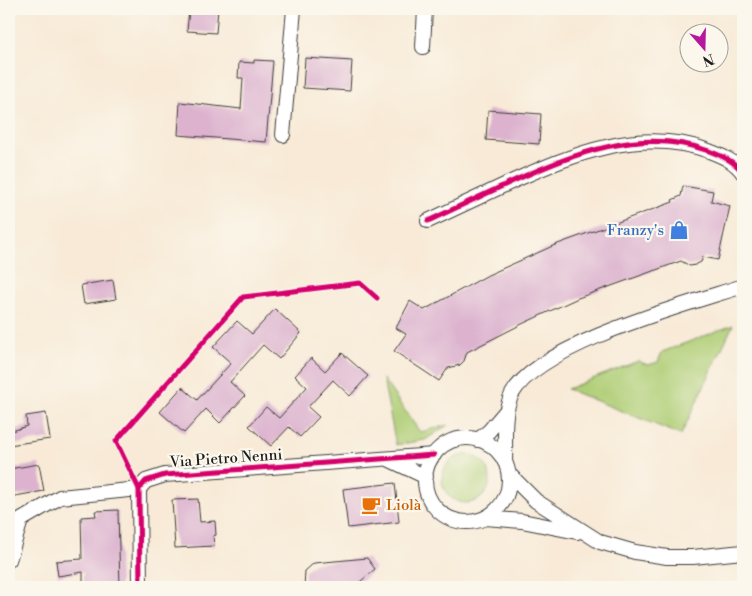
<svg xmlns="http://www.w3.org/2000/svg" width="752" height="596" font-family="'Libre Bodoni',serif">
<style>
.green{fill:#aecd74;stroke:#657448}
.building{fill:#dcb2cf}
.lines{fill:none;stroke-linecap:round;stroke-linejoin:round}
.street-casing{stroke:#3d3b38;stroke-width:16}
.street{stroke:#fff;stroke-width:14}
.cycleway-casing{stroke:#fbf7ec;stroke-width:8}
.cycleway{stroke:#d6006c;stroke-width:5}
.labels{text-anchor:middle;stroke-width:4.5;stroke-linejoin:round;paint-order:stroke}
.shop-label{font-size:15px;fill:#366cbe;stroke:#fbf7ec;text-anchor:end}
.street-label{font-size:15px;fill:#1c1c1c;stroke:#fbf7ec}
.food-label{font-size:15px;fill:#c56008;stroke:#fbf7ec;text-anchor:start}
</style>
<rect width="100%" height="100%" fill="#fbf7ec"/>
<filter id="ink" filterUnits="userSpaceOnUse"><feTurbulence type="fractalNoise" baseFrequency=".02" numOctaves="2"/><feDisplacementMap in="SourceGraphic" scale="10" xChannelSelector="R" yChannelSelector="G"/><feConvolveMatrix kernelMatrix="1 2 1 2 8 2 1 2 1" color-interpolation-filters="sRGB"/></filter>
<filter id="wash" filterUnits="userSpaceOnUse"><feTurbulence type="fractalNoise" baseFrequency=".0096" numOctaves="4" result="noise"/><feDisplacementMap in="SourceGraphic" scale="20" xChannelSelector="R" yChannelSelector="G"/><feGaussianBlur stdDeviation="1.12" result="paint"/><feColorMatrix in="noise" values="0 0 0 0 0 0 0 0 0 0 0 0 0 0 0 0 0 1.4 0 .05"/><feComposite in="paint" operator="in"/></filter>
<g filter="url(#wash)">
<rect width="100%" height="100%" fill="#f8ead7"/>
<g class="green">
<path d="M733,325L681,435L567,389L638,361L648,365L658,362L662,352Z"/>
<path d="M383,379L420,432L448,425L425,440L396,445Z"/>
<circle cx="466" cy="479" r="24"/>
</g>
<g id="blocks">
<g class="building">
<path d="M189,9H218L216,33L187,31Z"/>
<path d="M305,58L352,61L350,91L303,88Z"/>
<path d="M254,60L273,61L266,142L178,135L180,102L241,109L243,78H238L239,62L254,63Z"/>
<path d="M488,110L541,114L539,144L486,140Z"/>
<path d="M683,186L713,191L711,201L730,206L718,260L703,257L701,262L695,265L690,266L681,261L578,298L522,324L467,352L464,361L460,365L448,368L439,381L394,351L406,334L396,328L410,301L424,310L488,275L555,245L673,202L672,200L681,196Z"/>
<path d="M113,280L116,299L84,304L81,285Z"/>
<path d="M275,309L301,333L279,359L263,345L230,382L245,396L220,423L206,409L184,433L160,412L182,387L197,400L231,363L213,347L237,321L252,334Z"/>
<path d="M342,353L368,376L350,396L333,380L308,407L319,417L300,437L289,427L271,446L249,426L266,407L279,418L307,387L295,376L311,358L325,371Z"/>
<path d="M46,413L50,439L9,445V432L27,426L26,416Z"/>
<path d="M39,464L44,491L9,497V469Z"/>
<path d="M395,483L399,522L348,528L343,489Z"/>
<path d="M198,499L200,522L215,521L216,535L213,536L214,546L175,548L172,500Z"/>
<path d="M118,510L120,587H83V572L58,576L56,561L82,559L81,517L96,516L95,511Z"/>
<path d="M367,558L375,569L354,587H304L305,571L314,563Z"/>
</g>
</g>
</g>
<g filter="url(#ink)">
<use href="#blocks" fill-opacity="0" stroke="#3d3b38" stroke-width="1"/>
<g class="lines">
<g class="street-casing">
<g id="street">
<path d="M423,47L425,9"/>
<path d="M283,135L294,9"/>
<path d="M428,221C456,208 483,195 511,182C573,154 641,126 709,151C722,156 735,161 743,173"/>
<circle cx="467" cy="480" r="42"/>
<path d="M478,440L489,431L506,411"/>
<path d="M390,460L426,477"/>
<path d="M505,462C506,440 502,414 512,394C539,344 688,304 743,286"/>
<path d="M509,474L536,501L600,542L635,552L667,557H693L743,552"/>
<path d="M485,518L522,521L577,532"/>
<path d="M9,560L21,520L60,497L139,489"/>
<path d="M140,587L139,489L146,481L165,475L434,455"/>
</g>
</g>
<use href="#street" class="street"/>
<g class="cycleway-casing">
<g id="cycleway">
<path d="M428,221C456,208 483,195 511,182C573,154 641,126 709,151C722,156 735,161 743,173"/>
<path d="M139,489L116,441L243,297L360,283L377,298"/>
<path d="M140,587L139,489L146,481L165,475L434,455"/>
</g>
</g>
<use href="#cycleway" class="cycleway"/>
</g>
</g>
<defs>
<g id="shop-bare" transform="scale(1.5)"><path d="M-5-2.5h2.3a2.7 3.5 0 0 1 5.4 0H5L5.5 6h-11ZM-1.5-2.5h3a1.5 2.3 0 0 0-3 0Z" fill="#3f7fe0" stroke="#fbf7ec" stroke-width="2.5" paint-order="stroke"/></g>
<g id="cafe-bare" transform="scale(1.5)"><path d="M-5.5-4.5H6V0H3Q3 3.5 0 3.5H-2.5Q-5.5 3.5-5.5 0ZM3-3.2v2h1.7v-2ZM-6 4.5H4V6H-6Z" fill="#e8710a" stroke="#fbf7ec" stroke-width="2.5" paint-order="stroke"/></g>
</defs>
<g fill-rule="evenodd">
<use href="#shop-bare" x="679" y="230"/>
<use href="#cafe-bare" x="371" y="505"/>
</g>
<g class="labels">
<g class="shop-label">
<text x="664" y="235">Franzy's</text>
</g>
<g class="street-label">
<text transform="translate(226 458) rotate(-4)" y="5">Via Pietro Nenni</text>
</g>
<g class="food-label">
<text x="386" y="510">Liolà</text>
</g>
</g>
<rect width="752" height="596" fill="none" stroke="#fbf7ec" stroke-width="30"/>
<g transform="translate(704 48) rotate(160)"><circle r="24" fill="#fbf7ec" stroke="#a29f99"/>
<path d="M0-4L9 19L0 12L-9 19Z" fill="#b5179e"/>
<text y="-8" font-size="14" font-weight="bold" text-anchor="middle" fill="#1c1c1c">N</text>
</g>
</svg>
